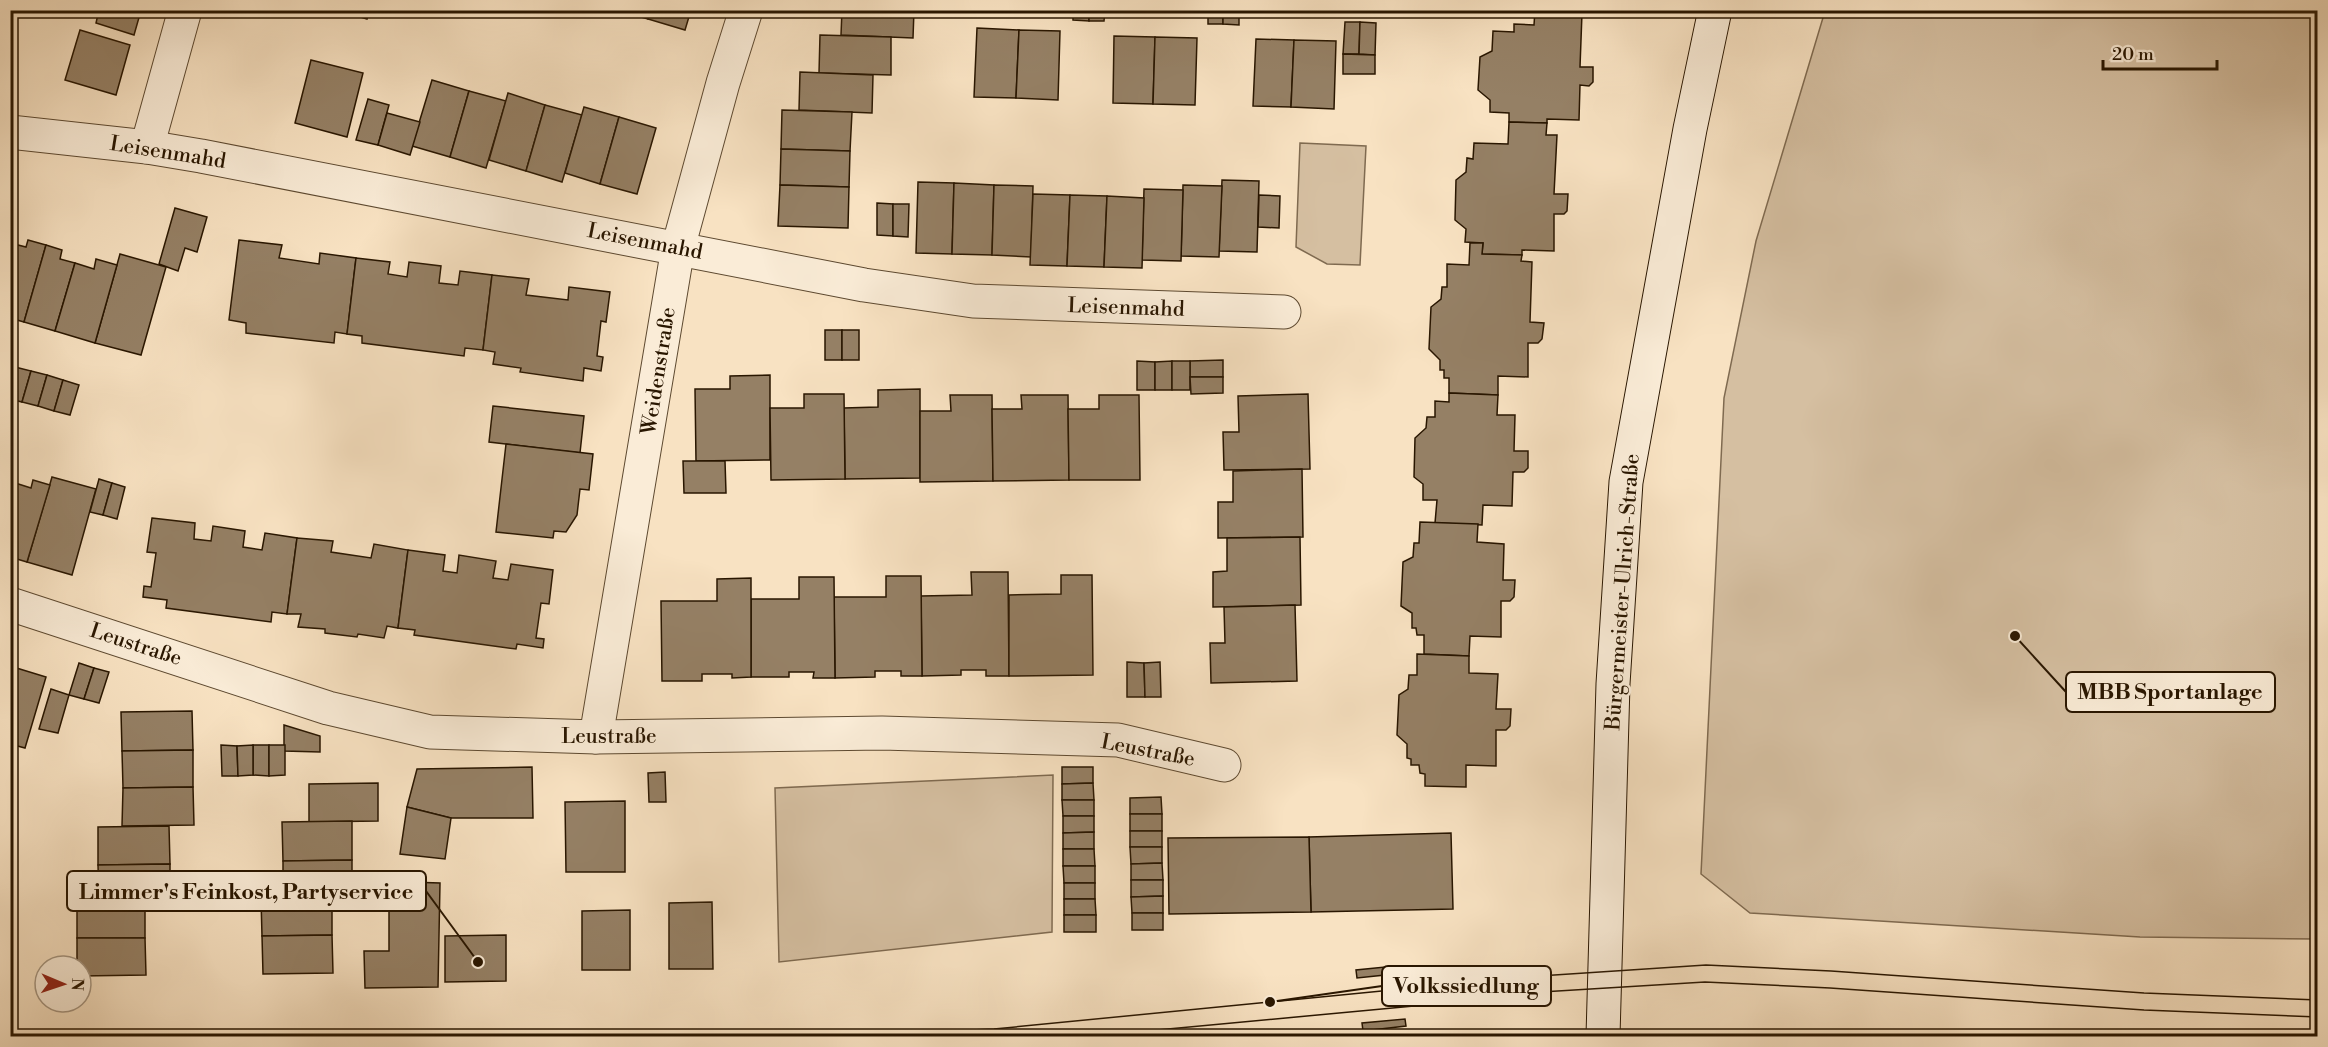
<svg xmlns="http://www.w3.org/2000/svg" width="2328" height="1047" font-family="'Libre Bodoni',serif">
<style>
.green{fill:#d5bfa1;stroke:#7f6a50;stroke-width:1.5}
.building{fill:#958065;stroke:#291600;stroke-width:1.5}
.lines{fill:none;stroke-linecap:round;stroke-linejoin:round}
.minor-casing{stroke:#5d4930;stroke-width:35}
.secondary-casing{stroke:#291600;stroke-width:35}
.minor{stroke:#faecd7;stroke-width:33}
.secondary{stroke:#faecd7;stroke-width:33}
.tram{stroke:#291600;stroke-width:1.5}
.labels{text-anchor:middle;stroke-width:5;stroke-linejoin:round;paint-order:stroke}
.street-label{font-size:21px;fill:#291600;stroke:#faecd7}
.leader{fill:none;stroke:#291600;stroke-width:2}
.callout-dot{fill:#291600;stroke:#faecd7;stroke-width:2}
.callout{fill:#faecd7;stroke:#291600;stroke-width:2}
.callout-label{font-size:22px;text-anchor:middle;font-weight:bold;fill:#291600}
</style>
<rect width="100%" height="100%" fill="#f8e2c2"/>
<filter id="stains"><feTurbulence type="fractalNoise" baseFrequency=".00333" numOctaves="4"/><feColorMatrix values="0 0 0 0 .2 0 0 0 0 .09 0 0 0 0 .02 0 0 0 .5 -.17"/></filter>
<radialGradient id="worn" r=".72"><stop offset=".6" stop-color="#630" stop-opacity="0"/><stop offset="1" stop-color="#630" stop-opacity=".3"/></radialGradient>
<g class="green">
<path d="M1825,11H2317V939L2140,937L1750,913L1701,874L1724,398L1756,241Z"/>
<path d="M1300,143L1366,146L1360,265L1327,264L1296,247Z"/>
<path d="M1053,775L1052,932L779,962L775,788Z"/>
</g>
<g class="building">
<path d="M99,10H129L140,14L134,35L96,23Z"/>
<path d="M338,10H370L367,19Z"/>
<path d="M588,10H612L610,17Z"/>
<path d="M618,10H650L648,19Z"/>
<path d="M650,10H691L685,30L648,19Z"/>
<path d="M842,10H914L913,38L841,35Z"/>
<path d="M977,10V13H961V10Z"/>
<path d="M1073,10H1089V21L1073,20Z"/>
<path d="M1089,10H1105L1104,21H1089Z"/>
<rect x="1208" y="10" width="15" height="14"/>
<path d="M1223,10H1239V25L1223,24Z"/>
<path d="M1535,10H1570V13H1582L1580,67H1593V82L1589,86L1580,85L1579,120L1547,119V123L1509,122V113L1490,112V100L1478,90L1480,57L1492,51L1493,31L1514,32V24L1534,25Z"/>
<path d="M1345,22H1360L1359,54H1343Z"/>
<path d="M1360,22L1376,23L1375,55L1359,54Z"/>
<path d="M977,28L1019,30L1016,98L974,97Z"/>
<path d="M80,30L130,45L116,95L65,80Z"/>
<path d="M1019,30L1060,31L1058,100L1016,98Z"/>
<path d="M820,35L891,37V75L819,73Z"/>
<path d="M1114,36L1155,37L1153,104L1113,103Z"/>
<path d="M1155,37L1197,38L1195,105L1153,104Z"/>
<path d="M1256,39L1294,40L1291,107L1253,106Z"/>
<path d="M1294,40L1336,41L1334,109L1291,107Z"/>
<path d="M1343,54L1375,55V74H1343Z"/>
<path d="M311,60L363,73L347,137L295,123Z"/>
<path d="M800,72L873,75L872,113L799,110Z"/>
<path d="M432,80L469,91L450,157L412,146Z"/>
<path d="M469,91L506,101L486,168L450,157Z"/>
<path d="M508,93L545,105L526,171L489,160Z"/>
<path d="M368,99L389,105L378,145L356,140Z"/>
<path d="M545,105L582,115L562,182L526,171Z"/>
<path d="M584,107L619,117L600,184L565,173Z"/>
<path d="M782,110L852,112L850,151L781,149Z"/>
<path d="M387,113L420,122L410,155L378,145Z"/>
<path d="M619,117L656,128L637,194L600,184Z"/>
<path d="M1509,122L1547,123L1546,135H1557L1554,194H1568L1567,211L1564,214H1554V251L1522,250V255L1482,254L1483,243L1465,242L1466,229L1455,220L1456,180L1466,172L1467,158L1473,159L1474,143L1508,144Z"/>
<path d="M781,149L850,151L849,187L780,185Z"/>
<path d="M1222,180L1259,181L1257,252L1219,251Z"/>
<path d="M918,182L954,183L952,254L916,253Z"/>
<path d="M954,183L994,185L992,255L952,254Z"/>
<path d="M780,185L849,187L848,228L778,226Z"/>
<path d="M994,185L1033,186L1031,257L992,255Z"/>
<path d="M1183,185L1222,186L1219,257L1181,256Z"/>
<path d="M1144,189L1183,190L1181,261L1142,260Z"/>
<path d="M1033,194L1070,195L1067,266L1030,265Z"/>
<path d="M1070,195L1107,196L1104,267L1067,266Z"/>
<path d="M1259,195L1280,196L1279,228L1258,227Z"/>
<path d="M1107,196L1144,198L1142,268L1104,267Z"/>
<path d="M877,203L893,204V236L877,235Z"/>
<path d="M893,204H909L908,237L893,236Z"/>
<path d="M175,208L207,217L197,252L185,248L178,271L159,264Z"/>
<path d="M28,240L46,245L24,322L10,318V243L26,247Z"/>
<path d="M239,240L282,245L279,258L319,264L320,253L356,258L347,334L335,332L334,343L246,333V323L229,320Z"/>
<path d="M1470,243H1483L1482,254L1522,255L1521,261L1532,262L1530,322L1544,323L1542,339L1538,343H1528V377L1498,376V395L1449,393V378H1444V370H1440V360L1429,349L1431,307L1441,299L1442,287H1447V264L1469,265Z"/>
<path d="M46,245L62,250L60,259L75,263L55,331L24,322Z"/>
<path d="M120,254L166,267L141,355L95,343Z"/>
<path d="M356,258L390,262L388,274L407,277L409,262L441,266L439,283L458,285L460,271L492,275L483,350L465,348L464,356L362,343V336L347,334Z"/>
<path d="M96,259L117,265L95,343L55,331L75,263L94,269Z"/>
<path d="M492,275L529,279L526,295L568,300L569,287L610,292L606,322L601,321L597,356L603,357L601,371L584,368L583,381L520,372L521,368L493,364L495,352L483,350Z"/>
<rect x="825" y="330" width="17" height="30"/>
<rect x="842" y="330" width="17" height="30"/>
<path d="M1223,360V377H1190V361Z"/>
<path d="M1137,361L1155,362V390H1137Z"/>
<path d="M1172,361V390H1155V362Z"/>
<rect x="1172" y="361" width="18" height="29"/>
<path d="M10,365L15,367L10,383Z"/>
<path d="M15,367L31,371L22,402L10,399V383Z"/>
<path d="M31,371L47,375L38,406L22,402Z"/>
<path d="M47,375L63,380L54,411L38,406Z"/>
<path d="M770,375V460L696,461L695,389H730V376Z"/>
<path d="M1190,377H1223V393L1191,394Z"/>
<path d="M63,380L79,385L70,415L54,411Z"/>
<path d="M920,389V478L845,479L844,408L878,407V390Z"/>
<path d="M1449,393L1498,395L1497,415H1515L1514,451H1528V468L1524,472H1513L1512,506L1483,505L1482,525L1435,523L1437,500H1423V484L1414,477L1415,438L1426,428L1427,417H1435V401L1449,402Z"/>
<path d="M804,394H844L845,479L771,480L770,408H804Z"/>
<path d="M1308,394L1310,469L1224,470L1223,432H1239L1238,396Z"/>
<path d="M950,395H992L993,481L920,482V411H951Z"/>
<path d="M1021,395H1068L1069,480L993,481L992,409H1022Z"/>
<path d="M1099,395H1139L1140,480H1069L1068,409H1099Z"/>
<path d="M493,406L584,416L580,453L489,442Z"/>
<path d="M506,444L593,454L589,490L580,489L577,515L566,532L554,531L553,538L496,532Z"/>
<path d="M683,461H725L726,493H684Z"/>
<path d="M1302,469L1303,537L1218,538V502H1233V471Z"/>
<path d="M52,477L96,489L72,575L27,562Z"/>
<path d="M99,479L112,483L103,515L90,512Z"/>
<path d="M33,480L50,485L27,562L10,557V488L12,482L31,488Z"/>
<path d="M112,483L125,487L117,519L103,515Z"/>
<path d="M152,518L195,523L194,539L211,541L213,526L245,531L243,547L262,550L265,533L297,538L287,614L272,612L271,622L166,608L167,600L143,597L144,586L151,587L156,553L147,552Z"/>
<path d="M1420,522L1478,524L1477,542L1504,544L1503,580H1515L1514,597L1510,601H1501V637L1470,636L1469,656L1424,654V635H1417L1416,628H1412V613L1401,606L1403,562L1413,557L1414,543H1419Z"/>
<path d="M1300,537L1301,605L1213,607V572L1227,571V538Z"/>
<path d="M297,538L333,541L331,552L371,558L374,544L408,550L398,628L387,626L384,638L358,634L357,637L325,633V629L298,627L301,614H287Z"/>
<path d="M408,550L445,555L443,571L457,573L459,555L496,561L493,578L508,580L511,564L553,570L549,604L541,603L536,638L544,639L543,648L517,644L516,649L414,635L415,630L398,628Z"/>
<path d="M971,572H1008L1009,676H986V670H961V675L922,676L921,596L972,595Z"/>
<path d="M1061,575H1092L1093,675L1009,676V595L1061,594Z"/>
<path d="M886,576H921L922,676H901V671H875V677L835,678L834,597H886Z"/>
<path d="M799,577H834L835,678H813L814,672H789V677H751V599H799Z"/>
<path d="M751,578V677L732,678V674H702V681H662L661,601H717V579Z"/>
<path d="M1295,605L1297,681L1211,683L1210,643H1225L1224,607Z"/>
<path d="M1417,654L1469,656V673L1498,674L1496,709H1511L1510,726L1506,730H1496V766L1466,765V787L1425,786V774L1420,773L1419,765H1411V759L1407,758V744L1397,735L1399,695L1408,689L1409,675H1417Z"/>
<path d="M1127,662L1144,663L1145,697H1127Z"/>
<path d="M1160,662L1161,697H1145L1144,663Z"/>
<path d="M79,663L94,668L84,699L69,695Z"/>
<path d="M10,666L46,677L25,748L10,744Z"/>
<path d="M94,668L109,672L99,703L84,699Z"/>
<path d="M51,689L69,695L58,733L39,729Z"/>
<path d="M192,711L193,750L122,751L121,712Z"/>
<path d="M284,725L320,736V752L284,751Z"/>
<path d="M221,745L237,746L238,776H222Z"/>
<path d="M253,745H269V776L253,775Z"/>
<path d="M253,745V775L238,776L237,746Z"/>
<path d="M269,745H285V775L269,776Z"/>
<path d="M193,750V787L123,788L122,751Z"/>
<path d="M532,767L533,818H451L407,807L417,769Z"/>
<path d="M1062,767H1093V783L1062,784Z"/>
<path d="M665,772L666,802H649L648,773Z"/>
<path d="M378,783V821L309,822V784Z"/>
<path d="M1093,783L1094,800H1062V784Z"/>
<path d="M193,787L194,825L122,826L123,788Z"/>
<path d="M1161,797L1162,814H1130V798Z"/>
<path d="M1062,800H1094V816H1063Z"/>
<path d="M625,801V872H566L565,802Z"/>
<path d="M407,807L451,818L445,859L400,854Z"/>
<rect x="1130" y="814" width="32" height="17"/>
<path d="M1063,816H1094V832L1063,833Z"/>
<path d="M352,821V860L283,861L282,822Z"/>
<path d="M169,826L170,864L98,865V827Z"/>
<rect x="1130" y="831" width="32" height="16"/>
<path d="M1094,832V849H1063V833Z"/>
<path d="M1451,833L1453,909L1311,912L1309,837Z"/>
<path d="M1309,837L1311,912L1169,914L1168,838Z"/>
<path d="M1130,847H1162V863L1131,864Z"/>
<path d="M1063,849H1094L1095,866H1063Z"/>
<path d="M352,860V897L283,898V861Z"/>
<path d="M1162,863L1163,880H1131V864Z"/>
<path d="M170,864V901L99,902L98,865Z"/>
<path d="M1063,866H1095V883H1064Z"/>
<path d="M1131,880H1163V896L1131,897Z"/>
<path d="M408,882L440,883L438,987L365,988L364,951H389V901H408Z"/>
<rect x="1064" y="883" width="31" height="16"/>
<path d="M1163,896V913H1132L1131,897Z"/>
<path d="M261,898H332V935L262,936Z"/>
<path d="M1064,899H1095L1096,915H1064Z"/>
<path d="M145,901V938H77V902Z"/>
<path d="M712,902L713,969H669V903Z"/>
<path d="M630,910V970H582V911Z"/>
<rect x="1132" y="913" width="31" height="17"/>
<rect x="1064" y="915" width="32" height="17"/>
<path d="M332,935L333,973L263,974L262,936Z"/>
<path d="M506,935V981L445,982V936Z"/>
<path d="M77,938H145L146,975L81,976V966H77Z"/>
<path d="M1385,967V975L1357,978L1356,970Z"/>
<path d="M1405,1019L1406,1026L1363,1031L1362,1023Z"/>
</g>
<g class="lines">
<g class="minor-casing">
<g id="minor">
<path d="M10,132L147,147L201,156L864,285L973,301L1284,312"/>
<path d="M147,147L185,10"/>
<path d="M10,604L328,708L430,732L596,737L882,733L1118,740L1224,765"/>
<path d="M596,737L678,248L723,83L746,10"/>
</g>
</g>
<g class="secondary-casing">
<path id="secondary" d="M1603,1036L1613,684L1626,482L1690,129L1715,10"/>
</g>
<use href="#minor" class="minor"/>
<use href="#secondary" class="secondary"/>
<g class="tram">
<path d="M829,1036L994,1029L1524,977L1706,965L1831,971L2144,993L2318,1000"/>
<path d="M1093,1036L1446,1003L1525,993L1705,982L1830,988L2144,1010L2318,1017"/>
</g>
</g>
<g class="labels">
<g class="street-label">
<text transform="translate(168 152) rotate(9)" y="7">Leisenmahd</text>
<text transform="translate(645 241) rotate(11)" y="7">Leisenmahd</text>
<text transform="translate(1126 307) rotate(2)" y="7">Leisenmahd</text>
<text transform="translate(658 371) rotate(-81)" y="7">Weidenstraße</text>
<text transform="translate(1622 592) rotate(-86)" y="7">Bürgermeister-Ulrich-Straße</text>
<text transform="translate(136 644) rotate(18)" y="7">Leustraße</text>
<text x="609" y="743">Leustraße</text>
<text transform="translate(1148 750) rotate(11)" y="7">Leustraße</text>
</g>
</g>
<path class="leader" d="M2015 636L2066 692M478 962L426 891M1270 1002L1382 986"/>
<g class="callout-dot">
<circle cx="2015" cy="636" r="6"/>
<circle cx="478" cy="962" r="6"/>
<circle cx="1270" cy="1002" r="6"/>
</g>
<g class="callout">
<rect x="2066" y="672" width="209" height="40" rx="6"/>
<rect x="67" y="871" width="359" height="40" rx="6"/>
<rect x="1382" y="966" width="169" height="40" rx="6"/>
</g>
<g class="callout-label">
<text x="2170" y="699">MBB Sportanlage</text>
<text x="246" y="899">Limmer's Feinkost, Partyservice</text>
<text x="1466" y="993">Volkssiedlung</text>
</g>
<rect width="2328" height="1047" fill="none" stroke="#f8e2c2" stroke-width="36"/>
<rect x="12" y="12" width="2304" height="1023" fill="none" stroke="#291600" stroke-width="3"/>
<rect x="18" y="18" width="2292" height="1011" fill="none" stroke="#291600" stroke-width="1.5"/>
<g transform="translate(63 984) rotate(92)"><circle r="28" fill="#faecd7" stroke="#a69681" stroke-width="1.5"/>
<path d="M0-4.5L10 22L0 15L-10 22Z" fill="#8f2418"/>
<text y="-9" font-size="16" font-weight="bold" text-anchor="middle" fill="#291600">N</text>
</g>
<path d="M2103 60v9h114v-9" fill="none" stroke="#291600" stroke-width="3"/>
<text x="2112" y="60" font-size="18" fill="#291600" stroke="#faecd7" stroke-width="4.5" paint-order="stroke">20 m</text>
<rect width="100%" height="100%" filter="url(#stains)"/>
<rect width="100%" height="100%" fill="url(#worn)"/>
</svg>
